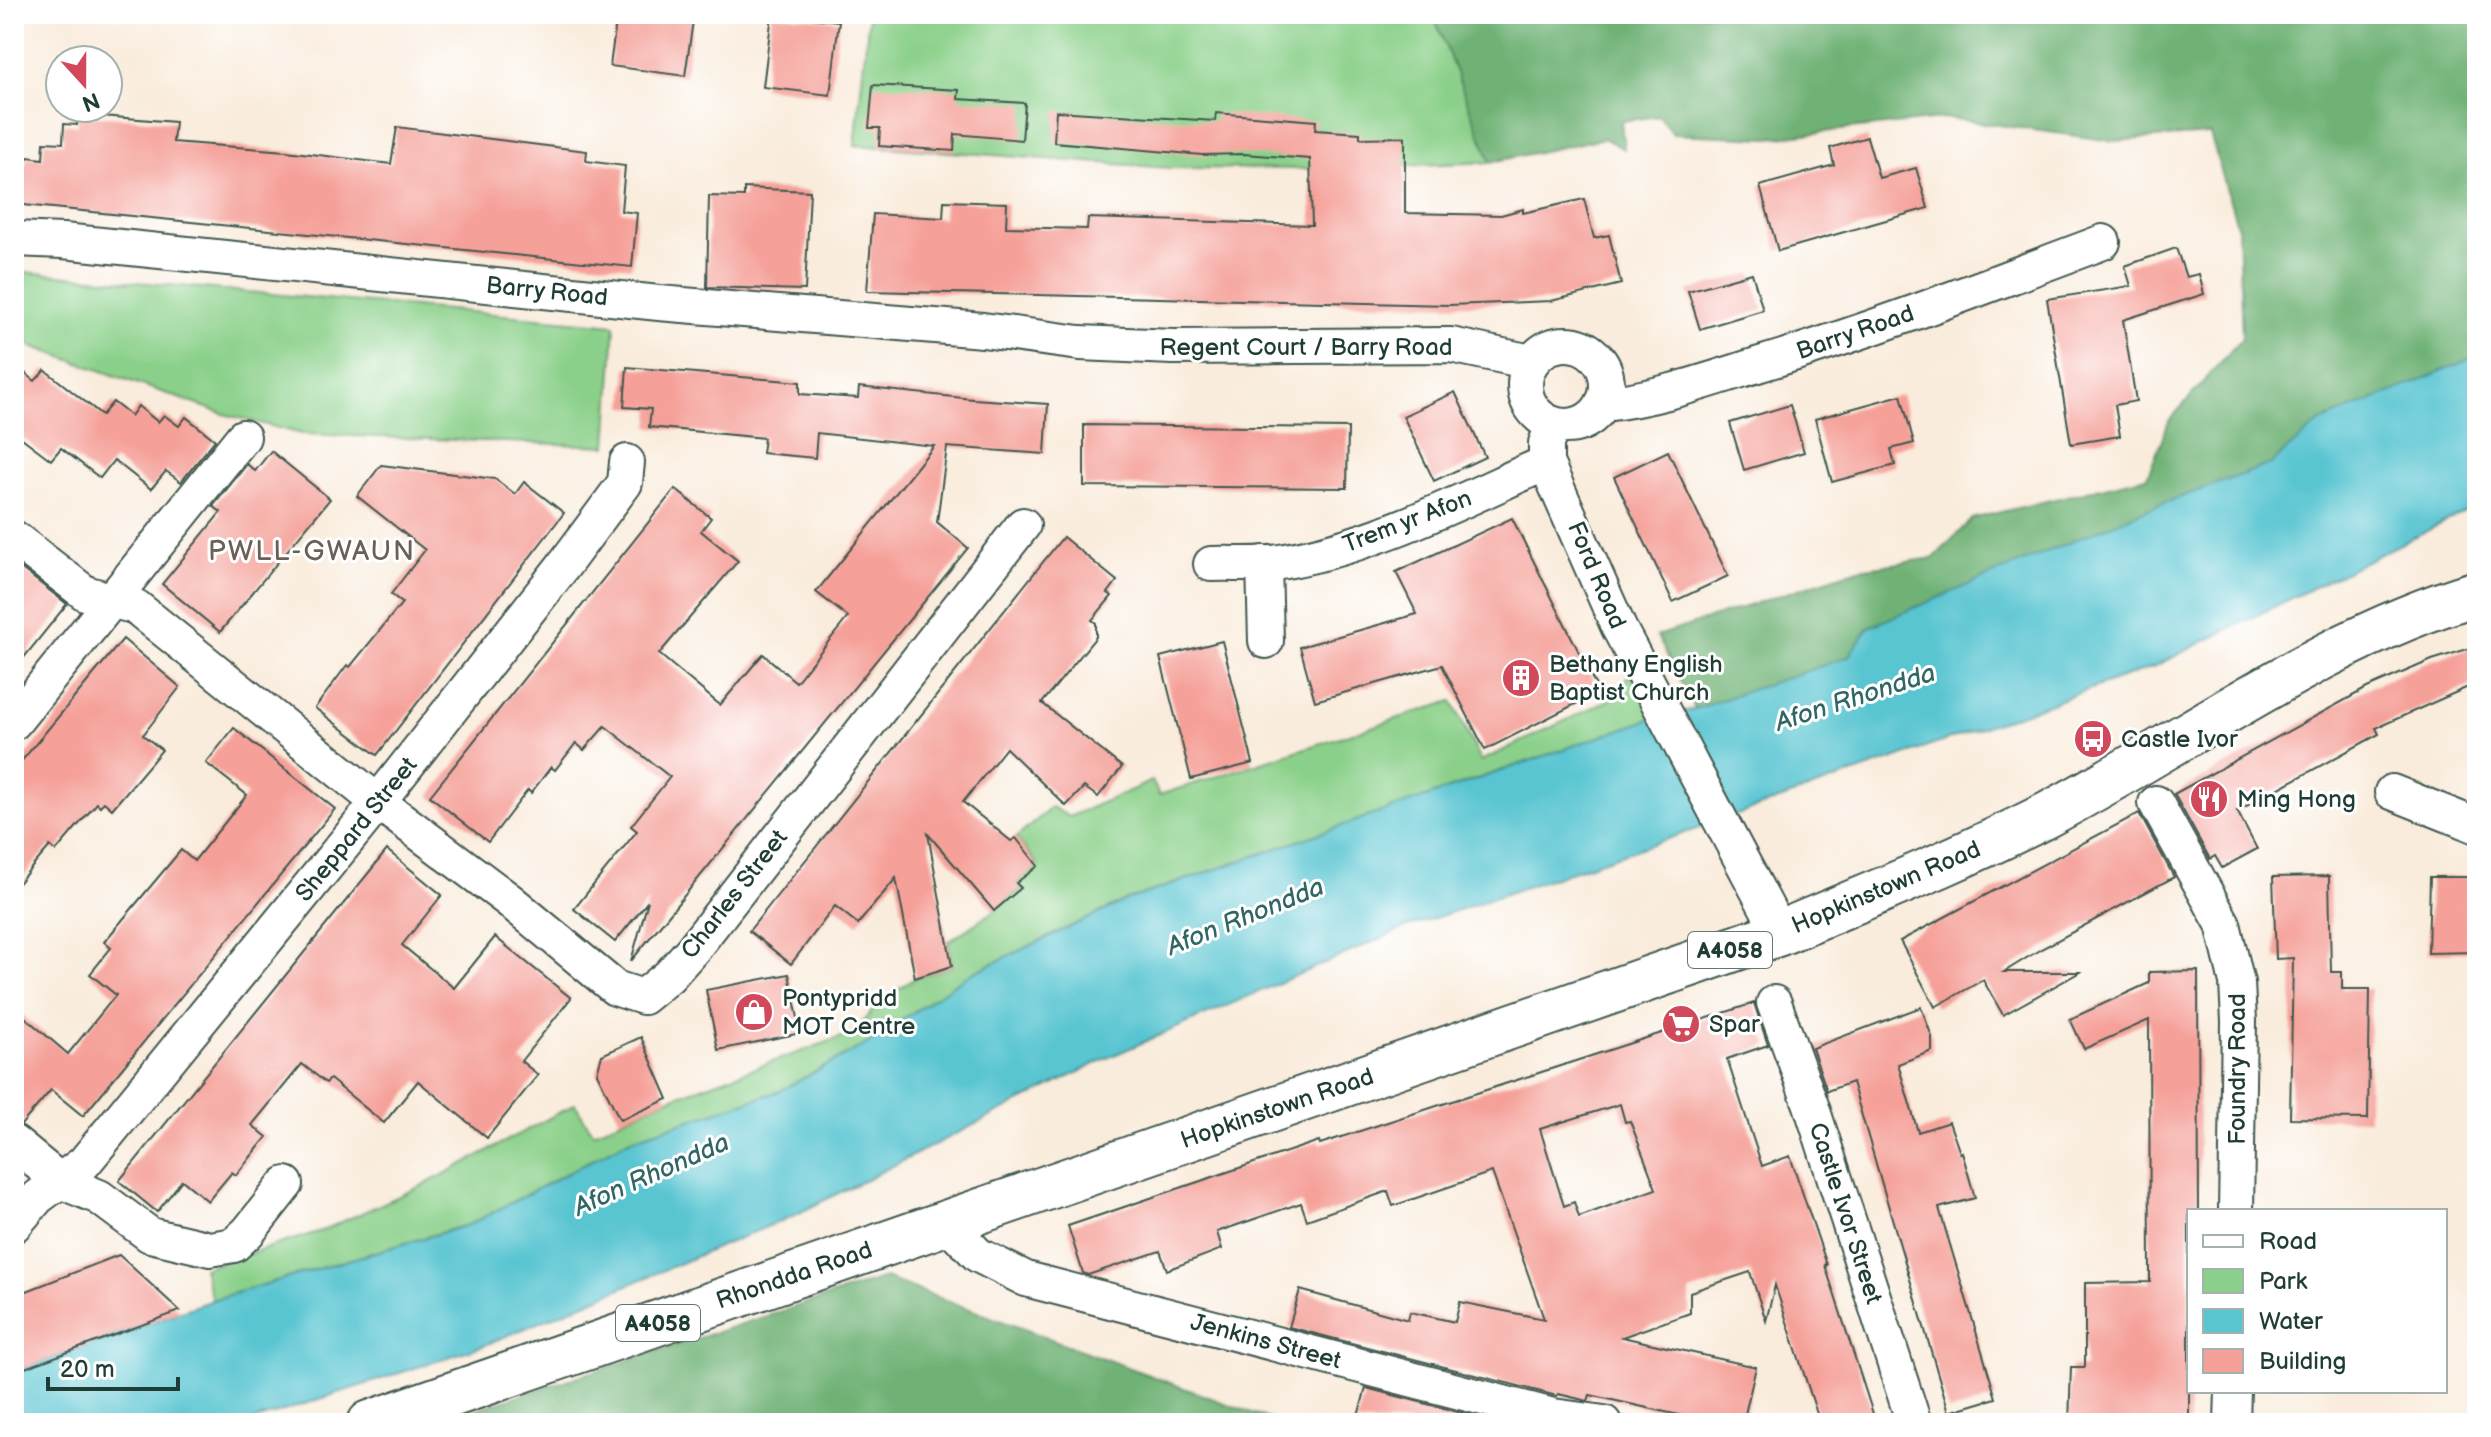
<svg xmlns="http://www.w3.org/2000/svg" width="2491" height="1437" font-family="'Balsamiq Sans',sans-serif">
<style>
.green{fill:#8bd08a;stroke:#55865f;stroke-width:2}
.forest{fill:#70b276;stroke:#487855;stroke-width:2}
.water{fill:#59c5d1;stroke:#3c8182;stroke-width:2}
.building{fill:#f5a19a;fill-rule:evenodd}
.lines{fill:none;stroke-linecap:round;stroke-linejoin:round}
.street-casing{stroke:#40574d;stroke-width:38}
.primary-casing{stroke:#40574d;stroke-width:48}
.street{stroke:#fff;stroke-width:34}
.primary{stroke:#fff;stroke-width:44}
.labels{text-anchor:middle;stroke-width:6;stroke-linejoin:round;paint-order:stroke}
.shield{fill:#fff;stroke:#627771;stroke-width:2}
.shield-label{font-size:22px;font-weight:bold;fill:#1f3d34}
.street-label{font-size:24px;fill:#1f3d34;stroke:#fff}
.poi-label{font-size:24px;fill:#1f3d34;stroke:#fff;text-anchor:start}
.water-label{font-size:26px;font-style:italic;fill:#306663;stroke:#fff}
.quarter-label{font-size:28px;letter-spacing:2px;fill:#6a6058;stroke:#fff}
</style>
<rect width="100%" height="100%" fill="#fff"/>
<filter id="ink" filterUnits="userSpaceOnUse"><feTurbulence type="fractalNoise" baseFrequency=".0125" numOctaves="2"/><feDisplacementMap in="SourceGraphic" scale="16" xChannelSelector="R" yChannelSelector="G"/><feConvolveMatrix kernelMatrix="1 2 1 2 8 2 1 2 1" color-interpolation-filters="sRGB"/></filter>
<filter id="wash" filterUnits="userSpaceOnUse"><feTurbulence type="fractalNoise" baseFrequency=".006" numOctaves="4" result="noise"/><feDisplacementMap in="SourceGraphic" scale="32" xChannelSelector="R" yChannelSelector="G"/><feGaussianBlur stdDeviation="1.8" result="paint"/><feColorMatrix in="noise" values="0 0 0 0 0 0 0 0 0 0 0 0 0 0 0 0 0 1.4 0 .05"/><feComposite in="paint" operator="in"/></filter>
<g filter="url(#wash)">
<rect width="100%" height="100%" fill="#f9ecdc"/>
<g class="green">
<path d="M869,14H1433L1491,162L1324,169L1170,168L855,145Z"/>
<path d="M14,271L615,325L607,446L302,434L224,414L14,340Z"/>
<path d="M1630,673L1654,718L1127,900L966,976L867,1044L780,1091L629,1140L471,1224L212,1300L203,1268L324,1230L428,1183L575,1104L593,1133L668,1099L853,1033L882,1000L915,978L952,966L948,942L994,911L1021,889L1017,883L1038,865L1016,838L1052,807L1069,817L1152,781L1159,795L1452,701L1481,761L1613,698Z"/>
</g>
<g class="forest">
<path d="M1433,14H2477V359L2280,464L1869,627L1849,657L1695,709L1657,636L1859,569L1934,558L1972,519L2147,477L2169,421L2242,338L2238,228L2210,134L2113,141L1948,118L1769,138L1673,134L1659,116L1621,121L1624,149L1604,138L1491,162Z"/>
<path d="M885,1278L1279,1423H433Z"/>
</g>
<path class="water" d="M2477,356V506L2155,666L1720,821L1405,928L1105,1059L795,1215L485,1345L247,1423H14V1372L212,1300L471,1224L629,1140L780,1091L867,1044L966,976L1127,900L1654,718L1695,709L1848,657L1869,627L2148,509L2271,464L2320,422Z"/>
<g id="blocks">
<g class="building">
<path d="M617,14H694L685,76L610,66Z"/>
<path d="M772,14L839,21L830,95L763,87Z"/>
<path d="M873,85L959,90L958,99L1025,103L1022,140L955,134L954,151L879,146L880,128H869Z"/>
<path d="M1056,111L1215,121L1216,113L1316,121L1315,130L1360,133V138L1405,137V213L1501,215L1523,209V213L1584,199L1594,238L1609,235L1621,284L1551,301L1449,305L867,291L873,214L943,218L944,201L1007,203L1006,227L1087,229L1088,218L1312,225L1310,159L1244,154L1202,155L1054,142Z"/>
<path d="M77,114L175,122L173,142L286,151L391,164L397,127L587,151L586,161L625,166L621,211L637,213L632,267L14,204V189L28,157L43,159L44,142L63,143L64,124L77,125Z"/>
<path d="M1867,137L1879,178L1916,168L1928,208L1778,251L1760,186L1834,165L1830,148Z"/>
<path d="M744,188L810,191L805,290L707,287L709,196L744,197Z"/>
<path d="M2176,248L2186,277L2199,274L2204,294L2123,320L2136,401L2115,405L2120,436L2071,444L2047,299L2131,286L2125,266Z"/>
<path d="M1752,273L1763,310L1700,329L1688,291Z"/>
<path d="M14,364L35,381L45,370L102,415L113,402L131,416L138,406L158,422L164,415L179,426L186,417L215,440L181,482L166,471L151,489L114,460L100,478L61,448L51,460L14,432Z"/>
<path d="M627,367L800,382V394L858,398L859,387L973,399L1048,404L1045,454L947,447L937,522L968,548L631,961L648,901L615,942L574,909L637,831L631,826L670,777L605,726L584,750L576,743L555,770L551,767L531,793L528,790L488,842L430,796L675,489L711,518L701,531L738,561L659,654L720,705L763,654L796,682L848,617L816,592L934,446L817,433L815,458L762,453L764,438L649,427L651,409L624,407Z"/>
<path d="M1455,392L1485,457L1434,481L1403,416Z"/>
<path d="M1901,395L1914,443L1891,449L1895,465L1832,482L1815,419Z"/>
<path d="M1790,405L1804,452L1744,470L1730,423Z"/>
<path d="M1084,425L1348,428L1347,488L1084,486Z"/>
<path d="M271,451L330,499L220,632L162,584L221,512L213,506L247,464L255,471Z"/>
<path d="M1668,451L1728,576L1673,602L1614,477Z"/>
<path d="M381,465L495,479L515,494L524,482L564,513L377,755L315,708L347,665L350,667L402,603L391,594L425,550L357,496Z"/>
<path d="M1512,518L1599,692L1485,750L1442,665L1315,701L1300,647L1417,614L1396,572Z"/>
<path d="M1063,537L1117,581L1108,593L1112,596L1092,620L1096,623V637L1042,703L1122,767L1098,797L1084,787L1066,806L1006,748L963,802L1011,841L1016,838L1038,866L1016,883L1021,888L994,911L928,834L952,966L915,978L896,878L858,924L835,906L791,964L749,931Z"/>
<path d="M14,563L67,604L14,670Z"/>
<path d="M123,639L180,687L143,735L162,750L112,809L104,802L100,806L97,803L56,851L50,846L14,888V770Z"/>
<path d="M1222,641L1253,763L1191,779L1160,657Z"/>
<path d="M2477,646V683L2376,728L2379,734L2237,811L2257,849L2222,868L2215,856L2210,859L2174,794L2367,688L2432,660Z"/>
<path d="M234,728L335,809L83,1116L51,1090L21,1125L14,1124V1008L68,1054L116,995L90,974L111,948L104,942L181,850L194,861L247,795L206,763Z"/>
<path d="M2139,813L2174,877L2041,949L2004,972H2080L2003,1015L1983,980L1935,1007L1900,941Z"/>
<path d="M387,850L442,895L402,945L454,988L495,937L571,998L521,1061L538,1075L487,1138L418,1081L384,1123L330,1079L326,1083L302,1064L252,1125L267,1137L236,1175L232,1172L208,1201L182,1180L157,1212L119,1181Z"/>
<path d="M2329,876L2331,972H2342V989H2370L2368,1119L2290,1118L2293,958L2276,959L2273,877Z"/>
<path d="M2430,877H2477V952L2428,953Z"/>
<path d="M2198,971L2199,1211H2189V1423H2069L2071,1367H2085V1283L2150,1282L2149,1020L2084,1049L2070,1019L2149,983V972Z"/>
<path d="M789,974L801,1033L718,1050L706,990Z"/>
<path d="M1754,1003L1768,1045L1727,1059L1762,1166L1790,1156L1827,1265H1825L1876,1423H1820L1775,1285L1766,1321L1750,1272L1690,1292V1313L1622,1337L1756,1367L1743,1423H1714L1590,1395L1588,1401L1558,1394L1557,1396L1289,1327L1300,1290L1408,1320L1410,1312L1455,1322L1460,1302L1544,1319L1492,1172L1393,1206L1388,1191L1307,1220L1301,1203L1217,1232L1222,1249L1167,1270L1160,1251L1088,1275L1083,1273L1068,1226L1319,1141L1320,1144ZM1620,1104L1625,1122L1630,1121L1656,1189L1579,1217L1574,1202L1564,1206L1540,1129Z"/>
<path d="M1921,1007L1932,1037V1051L1898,1064L1918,1132L1949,1122L1960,1153L1962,1152L1975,1198L1939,1208L1996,1398L1949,1412L1852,1082L1827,1091L1812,1048Z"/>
<path d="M641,1037L668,1099L620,1120L597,1073L602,1055Z"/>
<path d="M119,1255L180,1311L14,1372V1296Z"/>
<path d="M1366,1388L1500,1423H1356Z"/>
</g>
</g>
</g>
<g filter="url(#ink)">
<use href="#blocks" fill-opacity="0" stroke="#40574d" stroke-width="2"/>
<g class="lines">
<g class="street-casing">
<g id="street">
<path d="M14,239L63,241L659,303L983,330L1080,343L1173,347L1451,345L1531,362"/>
<circle cx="1566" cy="385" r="41"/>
<path d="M1602,404C1655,399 1706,381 1757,365C1874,330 1988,285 2103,242"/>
<path d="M1554,425L1546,443V463L1619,628L1780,933"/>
<path d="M14,538L85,593L136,607L378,802L510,901L615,988L643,997L669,976L693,949L1023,525"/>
<path d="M1264,563L1266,641"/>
<path d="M1211,564C1236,563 1262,566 1286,561C1377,545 1462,500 1546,463"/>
<path d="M14,722L243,437"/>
<path d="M2392,792L2477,826"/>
<path d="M2156,803L2223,924L2237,983L2239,1021L2236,1211"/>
<path d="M1774,1003L1811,1105L1914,1423"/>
<path d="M14,1143L60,1181L99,1197L150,1235L210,1249L234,1245L248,1232L286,1184"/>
<path d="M946,1222L978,1255L1026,1279L1553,1416L1604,1423"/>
<path d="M14,1225L38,1197L84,1163L363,821L564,565L625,483L627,462"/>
<path d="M2232,1423L2233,1391"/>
</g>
</g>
<g class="primary-casing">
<path id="primary" d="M370,1423L1780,933C1867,896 1956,861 2041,818C2186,743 2319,640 2477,593"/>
</g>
<use href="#street" class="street"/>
<use href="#primary" class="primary"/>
</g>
</g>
<defs>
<g id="building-disc" transform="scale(2)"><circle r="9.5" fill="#d1495b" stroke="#fff"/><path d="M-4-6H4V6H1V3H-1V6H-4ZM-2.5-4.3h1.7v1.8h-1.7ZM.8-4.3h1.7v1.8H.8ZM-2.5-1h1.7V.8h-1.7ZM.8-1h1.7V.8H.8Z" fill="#fff"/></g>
<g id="bus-disc" transform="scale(2)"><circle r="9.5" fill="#d1495b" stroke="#fff"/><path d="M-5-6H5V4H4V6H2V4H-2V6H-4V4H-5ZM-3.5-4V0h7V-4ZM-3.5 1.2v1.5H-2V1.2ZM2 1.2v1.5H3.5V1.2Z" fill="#fff"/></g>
<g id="restaurant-disc" transform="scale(2)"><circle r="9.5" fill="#d1495b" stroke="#fff"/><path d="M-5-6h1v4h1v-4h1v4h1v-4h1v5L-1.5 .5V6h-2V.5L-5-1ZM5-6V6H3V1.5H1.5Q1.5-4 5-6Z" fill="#fff"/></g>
<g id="shop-disc" transform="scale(2)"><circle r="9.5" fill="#d1495b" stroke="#fff"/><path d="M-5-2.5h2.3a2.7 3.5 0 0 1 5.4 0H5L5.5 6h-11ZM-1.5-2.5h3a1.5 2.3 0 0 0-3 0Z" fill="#fff"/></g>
<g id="supermarket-disc" transform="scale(2)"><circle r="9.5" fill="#d1495b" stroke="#fff"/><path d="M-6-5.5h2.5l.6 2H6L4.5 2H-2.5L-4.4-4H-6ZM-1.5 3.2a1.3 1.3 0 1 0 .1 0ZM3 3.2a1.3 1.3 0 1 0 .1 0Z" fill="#fff"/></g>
</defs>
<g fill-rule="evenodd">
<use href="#building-disc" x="1521" y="678"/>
<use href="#bus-disc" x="2093" y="739"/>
<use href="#restaurant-disc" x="2209" y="799"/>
<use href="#shop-disc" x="754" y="1012"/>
<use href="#supermarket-disc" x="1681" y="1024"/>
</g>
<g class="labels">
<g class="shield">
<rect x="1688" y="932" width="84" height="36" rx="6"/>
<rect x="616" y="1305" width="84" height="36" rx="6"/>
</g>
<g class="shield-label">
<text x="1730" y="958">A4058</text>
<text x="658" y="1331">A4058</text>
</g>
<g class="street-label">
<text transform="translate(547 291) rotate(6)" y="8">Barry Road</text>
<text transform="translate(1855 332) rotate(-19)" y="8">Barry Road</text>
<text x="1306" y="355">Regent Court / Barry Road</text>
<text transform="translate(1407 521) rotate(-21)" y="8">Trem yr Afon</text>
<text transform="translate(1597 575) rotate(67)" y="8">Ford Road</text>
<text transform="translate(356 829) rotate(-51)" y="8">Sheppard Street</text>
<text transform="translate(1886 887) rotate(-23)" y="8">Hopkinstown Road</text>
<text transform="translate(734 894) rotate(-52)" y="8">Charles Street</text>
<text transform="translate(2237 1069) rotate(-90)" y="8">Foundry Road</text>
<text transform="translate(1277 1108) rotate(-19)" y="8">Hopkinstown Road</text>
<text transform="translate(1846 1213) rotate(72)" y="8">Castle Ivor Street</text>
<text transform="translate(794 1275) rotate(-19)" y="8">Rhondda Road</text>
<text transform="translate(1266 1341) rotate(15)" y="8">Jenkins Street</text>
</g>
<g class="poi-label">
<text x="1549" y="672">Bethany English<tspan x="1549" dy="28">Baptist Church</tspan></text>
<text x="2121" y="747">Castle Ivor</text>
<text x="2237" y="807">Ming Hong</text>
<text x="782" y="1006">Pontypridd<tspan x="782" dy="28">MOT Centre</tspan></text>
<text x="1709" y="1032">Spar</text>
</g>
<g class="water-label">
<text transform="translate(1855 697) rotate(-18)" y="9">Afon Rhondda</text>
<text transform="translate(1245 916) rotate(-22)" y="9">Afon Rhondda</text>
<text transform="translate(651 1174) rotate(-24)" y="9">Afon Rhondda</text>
</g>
<g class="quarter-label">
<text x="312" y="560">PWLL-GWAUN</text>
</g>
</g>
<rect width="2491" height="1437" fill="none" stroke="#fff" stroke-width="48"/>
<rect x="2187" y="1209" width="260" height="184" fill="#ffffff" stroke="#a5b1ae" stroke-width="2"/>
<rect x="2203" y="1235" width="40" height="12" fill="#ffffff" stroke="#a5b1ae" stroke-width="2"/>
<text x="2259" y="1249" font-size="24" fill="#1f3d34">Road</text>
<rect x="2203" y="1269" width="40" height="24" fill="#8bd08a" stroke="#a5b1ae" stroke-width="2"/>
<text x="2259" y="1289" font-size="24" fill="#1f3d34">Park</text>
<rect x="2203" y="1309" width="40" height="24" fill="#59c5d1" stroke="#a5b1ae" stroke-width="2"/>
<text x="2259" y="1329" font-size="24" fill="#1f3d34">Water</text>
<rect x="2203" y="1349" width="40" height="24" fill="#f5a19a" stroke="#a5b1ae" stroke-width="2"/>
<text x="2259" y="1369" font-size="24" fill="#1f3d34">Building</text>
<g transform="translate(84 84) rotate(159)"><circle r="38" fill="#ffffff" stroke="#a5b1ae" stroke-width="2"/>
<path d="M0-6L14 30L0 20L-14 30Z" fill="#d1495b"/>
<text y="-12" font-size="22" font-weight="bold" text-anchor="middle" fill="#1f3d34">N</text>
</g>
<path d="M48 1377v12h130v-12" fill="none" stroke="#1f3d34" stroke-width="4"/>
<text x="60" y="1377" font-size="24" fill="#1f3d34" stroke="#ffffff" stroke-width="6" paint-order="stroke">20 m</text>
</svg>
